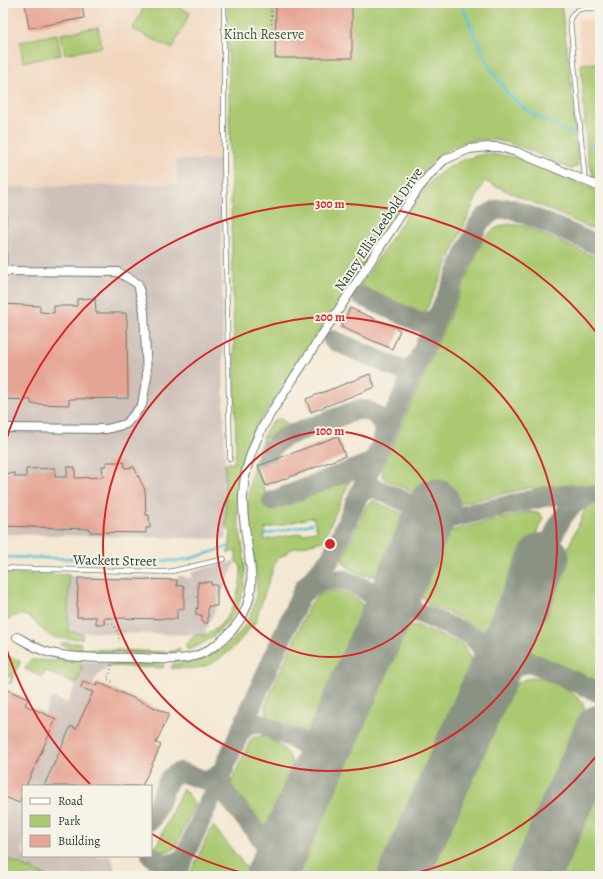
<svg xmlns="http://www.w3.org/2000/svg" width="603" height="879" font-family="Alegreya,serif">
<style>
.built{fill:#f1d5bd}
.industrial{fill:#cec1ba}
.green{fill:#aac971;stroke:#648352;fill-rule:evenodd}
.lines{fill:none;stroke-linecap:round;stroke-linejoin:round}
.stream{stroke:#5bc5d6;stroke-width:2.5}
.taxiway{stroke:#8a9284;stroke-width:20}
.runway{stroke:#8a9284;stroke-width:51}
.building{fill:#e6a494}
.service-casing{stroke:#6a796c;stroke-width:5.5}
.minor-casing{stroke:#6a796c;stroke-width:10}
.path{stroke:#6a796c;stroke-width:1.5;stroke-dasharray:1 3;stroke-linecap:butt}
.service{stroke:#fff;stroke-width:4}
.minor{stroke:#fff;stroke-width:8}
.ring{fill:none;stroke:#d62828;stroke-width:2}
.labels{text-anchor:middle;stroke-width:4;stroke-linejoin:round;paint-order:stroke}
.park-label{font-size:14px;fill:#3b5940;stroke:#f7f3e8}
.street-label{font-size:14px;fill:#1f3d34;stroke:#f7f3e8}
.centre{fill:#d62828;stroke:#f7f3e8;stroke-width:2}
.ring-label{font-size:12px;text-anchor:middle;font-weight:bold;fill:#d62828;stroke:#f7f3e8;stroke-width:4;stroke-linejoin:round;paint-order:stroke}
</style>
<rect width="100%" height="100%" fill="#f7f3e8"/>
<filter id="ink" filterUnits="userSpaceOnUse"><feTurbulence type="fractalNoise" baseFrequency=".025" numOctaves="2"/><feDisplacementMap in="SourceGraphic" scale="8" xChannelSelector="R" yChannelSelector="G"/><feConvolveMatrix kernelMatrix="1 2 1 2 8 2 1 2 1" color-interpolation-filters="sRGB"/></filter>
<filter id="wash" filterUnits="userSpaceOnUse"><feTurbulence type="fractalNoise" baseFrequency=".012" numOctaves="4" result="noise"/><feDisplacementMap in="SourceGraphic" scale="16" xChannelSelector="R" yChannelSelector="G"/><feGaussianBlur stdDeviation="0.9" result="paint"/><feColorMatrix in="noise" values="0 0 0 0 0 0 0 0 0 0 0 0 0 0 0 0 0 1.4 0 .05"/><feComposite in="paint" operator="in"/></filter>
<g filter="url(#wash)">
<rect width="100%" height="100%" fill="#f4e8d3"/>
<g class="built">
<path d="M3,3H218L220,160H176L177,184L3,187Z"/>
<path d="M600,19V63L581,64L578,20Z"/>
</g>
<g class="industrial">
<path d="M176,160H220L226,539L3,534V187L177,184Z"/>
<path d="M236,561L204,635L68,632L69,576L166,577L177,579L178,576H184V578H192V572L194,571Z"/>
<path d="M77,661L116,663L105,668L97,677L93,684L96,685L97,682L169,714L159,736L154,734L151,740L161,745L142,786H23V856H111L116,873L115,876H47L3,857V688L28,699L25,705L44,714L52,697L67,704L82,670L80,664Z"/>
</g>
<g class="green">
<path d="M146,3H170L190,13L172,49L133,29Z"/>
<path d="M227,3H561L572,90L578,166L571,169C519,146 473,116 426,169L252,433C243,453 236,473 236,495C236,520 244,544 245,568C247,606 223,637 188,650L186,648V644L195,635C198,635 202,635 204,635C229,628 242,591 241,568C240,564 238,564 236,561C236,558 236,554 236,551L228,553L227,552L229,551L231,532L226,527L225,463H234L236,449Z"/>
<path d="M98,27L102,47L65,54L61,34Z"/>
<path d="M57,34L61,55L23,62L20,42Z"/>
<path d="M600,63V182L594,179L587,153L581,64Z"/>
<path d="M486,154L508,156L527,161L600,192V232L484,181L423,317L418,318L357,290L422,192C439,170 459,158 486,154Z"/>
<path d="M509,224L524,226L600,259V488L548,486L533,489L532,487L454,505L455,501L425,486L420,495L386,480L383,477L382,470L483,240C490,231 497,226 509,224Z"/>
<path d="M277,419H280L290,425L286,431L265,438L256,466L270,505L348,476L350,481L323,541L288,550L286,554L276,560L254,625L251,627C238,644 218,666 196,668C188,669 179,668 171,668L173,664C217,663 256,631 257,585C257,561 249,539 248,515C248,491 251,469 260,447C263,437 267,424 277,419ZM313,517L317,531L309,532L303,535L302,533L264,540L265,529Z"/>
<path d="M600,500V682L527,650L524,646L588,503Z"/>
<path d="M374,501L403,514L405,520L383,571C380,574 377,576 372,576C364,577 345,568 342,560L367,505Z"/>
<path d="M529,512L539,513L543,518L492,632L486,633L469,626L460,618L428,604L422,597L421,589L445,532Z"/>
<path d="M3,573L69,575L68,632L83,633L82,639C74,638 57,640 51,636C34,627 32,605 6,620L4,619Z"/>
<path d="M330,591C345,590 366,598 364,615L313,726C299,737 267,724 265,706L310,604L318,595Z"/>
<path d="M415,625L463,645C472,654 471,665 472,677L384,876H301L295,868L396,641L405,627Z"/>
<path d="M62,643H81L80,649L166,652L174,651L179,648L180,652L164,654L81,652L71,649L60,644Z"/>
<path d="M5,654L11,658L19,660L20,662L10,684L9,683L12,678L3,674V656Z"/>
<path d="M30,660L77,661L82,666V670L76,684L45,671L42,677L25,669Z"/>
<path d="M116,663L163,664L164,665L163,668L108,666Z"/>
<path d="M532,678C548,678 570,689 581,701C584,704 586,711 587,715C588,731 572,760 565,775C551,809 536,842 521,876H422L501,699C510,689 518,679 532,678Z"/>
<path d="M264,736C285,747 294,753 293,779L270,830L267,829L232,786L231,782L251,739L255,737Z"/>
<path d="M600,762V876H549L595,773Z"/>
<path d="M183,788L195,804L175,848C168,853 162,852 156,847Z"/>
<path d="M212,827H214L250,872L249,876H189Z"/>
<path d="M3,857L47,876H3Z"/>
</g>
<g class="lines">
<g class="stream">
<path d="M463,8L490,68L508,94L529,112L572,134"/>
<path d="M590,144L600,149"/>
<path d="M266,534L312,524"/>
<path d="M3,557L174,561L189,559L228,547"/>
</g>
<g class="taxiway">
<path d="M361,296L421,323L430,322L438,315"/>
<path d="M333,340L401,370H409L417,363"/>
<path d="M267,462V456L270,450L282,438L357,410C374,408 387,422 383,439"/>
<path d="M358,496L366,489H377L442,518L447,519L549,496L574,494L600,495"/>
<path d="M272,501L373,462"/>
<path d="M544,558C555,533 562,503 592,495"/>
<path d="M306,591C317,581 331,578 345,580L600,693"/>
<path d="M485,693C494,675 512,664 532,663"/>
<path d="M240,733C244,728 249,723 255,723C262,723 270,728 276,731C297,740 318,748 313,776L292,827"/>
<path d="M295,739C311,744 326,739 336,726C347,702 359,677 369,653C374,642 381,630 381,618C381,606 374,597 365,590"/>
<path d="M459,751C465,735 472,720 478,705C482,695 489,684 489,672C489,659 482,645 472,637"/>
<path d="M221,776V786L223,791L291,876"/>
<path d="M151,820L169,779L175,774L180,772C198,777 210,789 225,767"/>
<path d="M151,855C162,865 176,868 186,854"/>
<path d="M176,876L304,588L331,558L478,225C486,213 498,207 513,209L600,246"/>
<path d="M403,876L410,861"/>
</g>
<g class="runway">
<path d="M271,876L435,504"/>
<path d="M403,876L544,558"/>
<path d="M535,876L600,730"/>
</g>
</g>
<g id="blocks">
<g class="building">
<path d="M25,3H82L84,18L29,28Z"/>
<path d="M276,3H352V58H275Z"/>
<path d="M95,298L96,313H126L127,321L128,398L69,399V405L31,404V400L3,399V304L40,306V312L54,313V306H77V299Z"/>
<path d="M350,308L400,330L392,349L341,327Z"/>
<path d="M370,374L375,387L311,412L306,399Z"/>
<path d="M338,436L345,456L266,486L258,466Z"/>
<path d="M106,462H124L125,468L134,467L145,490L146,515H149L150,528H146V533L90,532V529L3,526V474L15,473V477H26V469L55,468V477H67V467H75V478L103,477L102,466H106Z"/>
<path d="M78,578L177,580V586H184V609H177V619L104,618V625L96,624V617H77Z"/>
<path d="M198,582H211V585H217V606H208V623H202V615H196V608L198,609Z"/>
<path d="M83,681L96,686L97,682L169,714L156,743L161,745L142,786H44L71,726L76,729L93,692L81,688Z"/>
<path d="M3,688L28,699L25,705L56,719L26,786H23V793L19,803L3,796Z"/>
</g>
</g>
</g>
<g filter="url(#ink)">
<use href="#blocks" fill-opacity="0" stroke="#6a796c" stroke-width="1"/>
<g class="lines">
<g class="service-casing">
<g id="service">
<path d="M224,3V163L230,459"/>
<path d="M585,180L570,19C575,6 588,8 600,8"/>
<path d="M4,195L5,271"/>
<path d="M3,568L168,572L224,559"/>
</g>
</g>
<g class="minor-casing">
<g id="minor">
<path d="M3,271L118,272L138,284L144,311L147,376L142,405L126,424L107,429L3,428"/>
<path d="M17,637C26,642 34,647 44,651C70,660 112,657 141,658C159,659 177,661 195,656C203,654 210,649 216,645C240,627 254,602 251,572C249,546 242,522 243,496C244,466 256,436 272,411L418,189L431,173L444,160L469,149L488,147H499L517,152L600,187"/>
</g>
</g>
<g class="path">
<path d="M271,3L272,42"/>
<path d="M104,623L112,624C118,630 119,633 119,642"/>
<path d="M111,665V670L107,679L115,683"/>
</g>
<use href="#service" class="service"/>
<use href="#minor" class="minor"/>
</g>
</g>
<g class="ring">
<circle cx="330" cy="544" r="113"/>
<circle cx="330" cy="544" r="227"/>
<path d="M600 751A340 340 0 0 1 404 876M256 876A340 340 0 0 1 152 834M90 784A340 340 0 0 1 3 638M3 450A340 340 0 0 1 600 337"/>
</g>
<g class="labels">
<g class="park-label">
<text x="264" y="39">Kinch Reserve</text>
</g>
<g class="street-label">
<text transform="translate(378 229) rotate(-56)" y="5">Nancy Ellis Leebold Drive</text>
<text transform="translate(115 560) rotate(1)" y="5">Wackett Street</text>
</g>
</g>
<circle cx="330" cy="544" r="6" class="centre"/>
<g class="ring-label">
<text x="330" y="208">300 m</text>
<text x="330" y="321">200 m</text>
<text x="330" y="435">100 m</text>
</g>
<rect width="603" height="879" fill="none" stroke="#f7f3e8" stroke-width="16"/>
<rect x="22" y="785" width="130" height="72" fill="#f7f3e8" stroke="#a1aaa0"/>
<rect x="30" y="798" width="20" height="6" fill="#ffffff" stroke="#a1aaa0"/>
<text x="58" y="805" font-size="12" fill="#1f3d34">Road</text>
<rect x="30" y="815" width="20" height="12" fill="#aac971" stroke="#a1aaa0"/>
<text x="58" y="825" font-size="12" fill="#1f3d34">Park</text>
<rect x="30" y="835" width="20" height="12" fill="#e6a494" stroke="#a1aaa0"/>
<text x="58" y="845" font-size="12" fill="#1f3d34">Building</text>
</svg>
